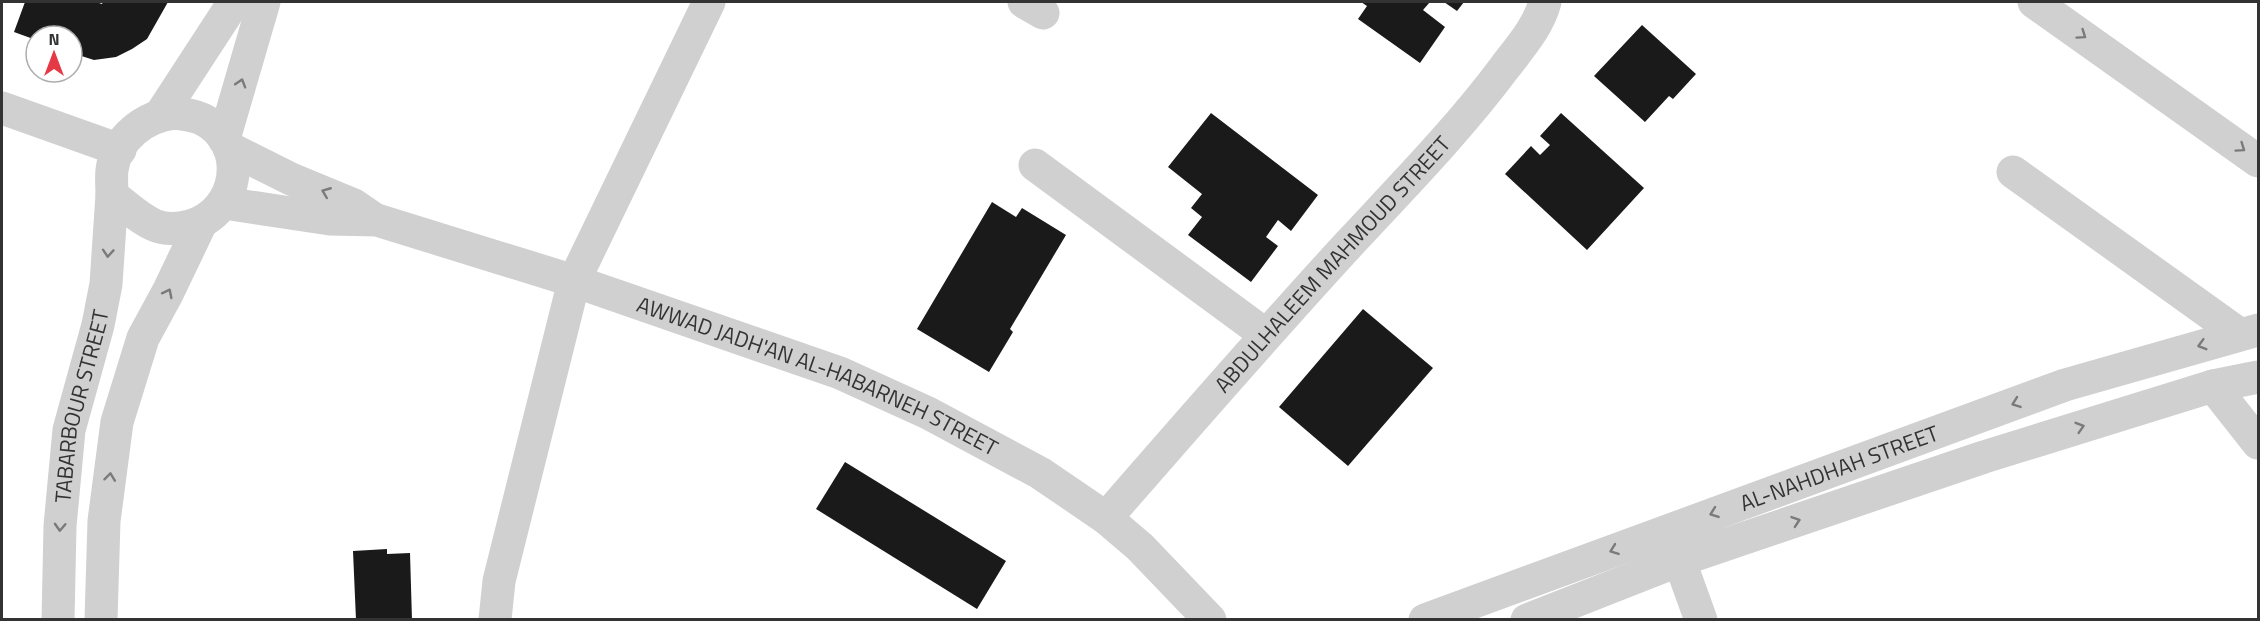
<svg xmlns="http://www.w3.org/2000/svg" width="2260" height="621" font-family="'Titillium Web',sans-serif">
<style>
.building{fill:#1a1a1a}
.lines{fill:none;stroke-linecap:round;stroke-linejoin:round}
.minor{stroke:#d0d0d0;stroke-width:33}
.tertiary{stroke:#d0d0d0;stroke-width:33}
.oneway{stroke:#7a7a7a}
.labels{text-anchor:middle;stroke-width:6;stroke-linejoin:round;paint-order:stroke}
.street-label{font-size:22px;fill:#333;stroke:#fff}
</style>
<rect width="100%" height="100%" fill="#fff"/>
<g class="building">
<path d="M25,2H96L102,4L103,2H168L147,39L132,49L116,57L94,60L72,53V36H36V40L14,32Z"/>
<path d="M1361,2H1430L1423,10L1445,27L1420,63L1358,19L1367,6Z"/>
<path d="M1444,2H1464L1457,11Z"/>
<path d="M1642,25L1696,74L1673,99L1669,96L1645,122L1594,76Z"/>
<path d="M1211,113L1318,195L1291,231L1278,220L1266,237L1278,246L1251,282L1188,235L1202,217L1191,208L1202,194L1168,167Z"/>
<path d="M1561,113L1644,188L1587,250L1505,174L1531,146L1540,155L1550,145L1540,136Z"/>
<path d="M992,202L1016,217L1022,208L1066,235L1010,329L1013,332L989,372L917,329Z"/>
<path d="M1363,309L1433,368L1348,466L1279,407Z"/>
<path d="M845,462L1006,561L977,609L816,509Z"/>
<path d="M387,549V554L410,553L412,620H356L353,551Z"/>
</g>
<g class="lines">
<g class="minor">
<path d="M1024,2L1043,13"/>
<path d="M2034,2L2258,161"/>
<path d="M1035,165L1266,335"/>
<path d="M2013,172L2239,334"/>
<path d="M2213,386L2258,443"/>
<path id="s1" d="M1106,518C1186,426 1266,334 1348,245C1402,187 1458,130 1505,67C1521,46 1538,27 1545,2"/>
<path d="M1670,534L1701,620"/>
<path d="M495,620L499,581L574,281L709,2"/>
</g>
<g class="tertiary">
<path d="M2,108L120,150"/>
<path d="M175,113C184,114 193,115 202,119C250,143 240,212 190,226C178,229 165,230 154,225C138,218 125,205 112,195C112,187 111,178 112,170C116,138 145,116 175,113Z"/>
<path d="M161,114L234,2"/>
<path d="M224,139L264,2"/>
<path d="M229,148L291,179L354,205L373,218"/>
<path id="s2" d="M224,203L330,219L377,220L574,281L840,373L928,413L1040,473L1106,518L1140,547L1210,620"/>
<path id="s3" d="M58,620L60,526L69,430L98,325L106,284L112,195"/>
<path d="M101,620L104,521L117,422L143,338L168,292L201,223"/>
<path id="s4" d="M1425,620L2065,385L2258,330"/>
<path d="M1527,620L1680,560L1984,457L2213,386L2258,377"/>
</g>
</g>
<defs><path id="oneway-chevron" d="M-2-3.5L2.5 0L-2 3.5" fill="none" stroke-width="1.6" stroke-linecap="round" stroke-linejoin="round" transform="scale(1.5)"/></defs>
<g class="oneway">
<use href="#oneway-chevron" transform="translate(2082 35) rotate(35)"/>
<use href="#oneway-chevron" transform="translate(241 83) rotate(-73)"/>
<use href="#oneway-chevron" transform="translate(2241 148) rotate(35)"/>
<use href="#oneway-chevron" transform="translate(326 192) rotate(-158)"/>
<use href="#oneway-chevron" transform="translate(108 253) rotate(94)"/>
<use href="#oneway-chevron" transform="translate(168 293) rotate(-63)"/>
<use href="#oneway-chevron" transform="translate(2202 345) rotate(164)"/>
<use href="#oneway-chevron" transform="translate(2016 403) rotate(160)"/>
<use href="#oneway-chevron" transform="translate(2080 427) rotate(-17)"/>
<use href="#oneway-chevron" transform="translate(110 477) rotate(-83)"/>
<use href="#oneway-chevron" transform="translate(1714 513) rotate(160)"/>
<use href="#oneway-chevron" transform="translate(1796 521) rotate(-19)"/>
<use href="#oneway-chevron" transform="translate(60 527) rotate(93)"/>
<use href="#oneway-chevron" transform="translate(1614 550) rotate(160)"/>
</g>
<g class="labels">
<g class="street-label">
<text dy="8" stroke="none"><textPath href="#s1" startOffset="340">ABDULHALEEM MAHMOUD STREET</textPath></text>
<text dy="8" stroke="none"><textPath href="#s2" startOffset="622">AWWAD JADH'AN AL-HABARNEH STREET</textPath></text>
<text dy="8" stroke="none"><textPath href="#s3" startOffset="216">TABARBOUR STREET</textPath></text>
<text dy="8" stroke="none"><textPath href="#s4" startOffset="441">AL-NAHDHAH STREET</textPath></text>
</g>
</g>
<rect width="2260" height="621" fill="none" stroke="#333333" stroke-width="6"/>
<g transform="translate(54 54)"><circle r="28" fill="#ffffff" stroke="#adadad" stroke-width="1.5"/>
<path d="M0-4.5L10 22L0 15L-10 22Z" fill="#e63946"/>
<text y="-9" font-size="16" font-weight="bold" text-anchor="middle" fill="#333333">N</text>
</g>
</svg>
